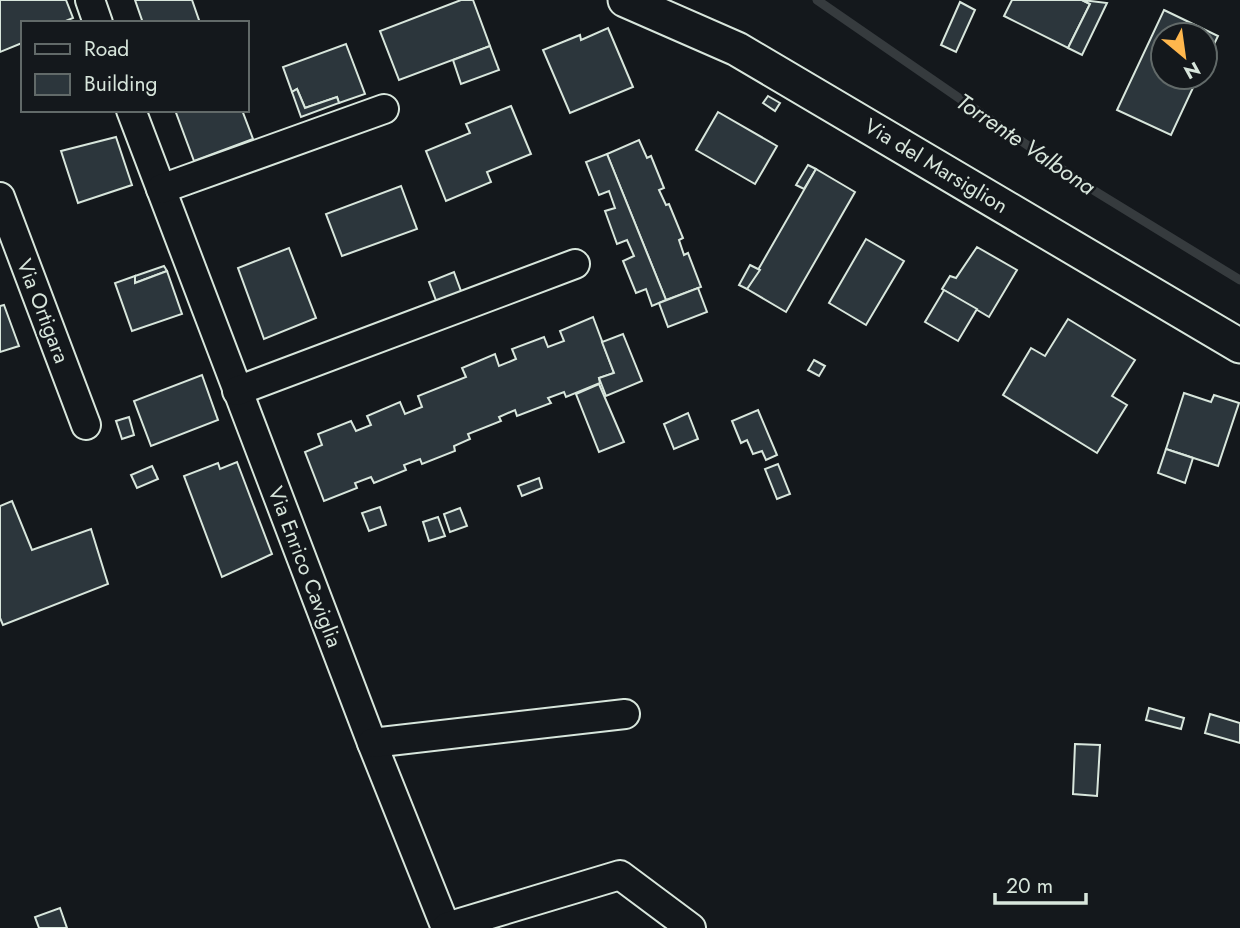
<svg xmlns="http://www.w3.org/2000/svg" width="1240" height="928" font-family="Jost,sans-serif">
<style>
.lines{fill:none;stroke-linecap:round;stroke-linejoin:round}
.stream{stroke:#363b3e;stroke-width:9}
.building{fill:#2c363c;stroke:#d8e6dc;stroke-width:2}
.minor-casing{stroke:#d8e6dc;stroke-width:32}
.tertiary-casing{stroke:#d8e6dc;stroke-width:37}
.minor{stroke:#14181c;stroke-width:28}
.tertiary{stroke:#14181c;stroke-width:33}
.labels{text-anchor:middle;stroke-width:5;stroke-linejoin:round;paint-order:stroke}
.street-label{font-size:21px;fill:#d8e6dc;stroke:#14181c}
.water-label{font-size:23px;font-style:italic;fill:#d8e6dc;stroke:#14181c}
</style>
<rect width="100%" height="100%" fill="#14181c"/>
<g class="lines">
<path class="stream" d="M817,0L1085,185L1240,280"/>
</g>
<g class="building">
<path d="M0,0H66L73,18L61,23H23L22,43L0,52Z"/>
<path d="M135,0H192L200,23H143Z"/>
<path d="M461,0H473L490,46L399,80L380,31Z"/>
<path d="M1012,0H1082L1090,4L1068,48L1004,16Z"/>
<path d="M1082,0L1107,3L1082,55L1068,48L1090,4Z"/>
<path d="M960,2L975,10L956,52L941,45Z"/>
<path d="M1164,10L1218,36L1205,63V35H1163V77H1198L1171,135L1117,110Z"/>
<path d="M608,28L633,87L570,113L543,50L580,35L581,40Z"/>
<path d="M346,44L365,94L339,103L337,97L305,108L297,89L292,92L283,67Z"/>
<path d="M490,46L499,70L461,84L453,60Z"/>
<path d="M297,89L305,108L337,97L339,103L301,117L292,92Z"/>
<path d="M768,96L780,103L775,111L763,103Z"/>
<path d="M511,106L531,154L487,172L491,182L446,201L426,151L470,133L466,124Z"/>
<path d="M175,110H242L253,139L194,161Z"/>
<path d="M718,112L777,146L755,184L696,150Z"/>
<path d="M116,137L132,185L78,203L61,151Z"/>
<path d="M639,140L647,158L651,156L664,188L659,190L666,205L669,204L683,238L679,240L684,255L688,253L701,287L666,300L607,154Z"/>
<path d="M607,154L666,300L652,306L646,289L636,293L623,261L634,256L627,240L617,244L605,211L615,208L609,191L599,195L586,162Z"/>
<path d="M808,165L816,169L804,189L796,185Z"/>
<path d="M816,169L855,192L786,312L747,289Z"/>
<path d="M401,186L417,229L342,256L326,214Z"/>
<path d="M866,239L904,261L866,325L829,303Z"/>
<path d="M977,247L1017,270L989,317L942,289L950,276L956,278Z"/>
<path d="M289,248L316,318L264,339L238,268Z"/>
<path d="M750,265L760,270L747,289L739,285Z"/>
<path d="M164,266L167,271L135,283V276Z"/>
<path d="M167,271L182,314L132,331L115,283L135,276V283Z"/>
<path d="M454,272L462,294L437,303L429,282Z"/>
<path d="M698,288L707,312L668,327L659,303Z"/>
<path d="M944,290L977,309L958,341L925,322Z"/>
<path d="M4,305L19,346L0,352V306Z"/>
<path d="M593,317L614,373L599,378L600,383L566,397L564,392L548,398L551,403L517,416L515,410L499,417L501,421L468,434L470,439L454,446L455,451L422,464L420,459L404,465L406,470L374,483L371,477L355,483L357,488L324,501L305,452L322,445L318,434L351,421L356,431L371,425L367,416L400,402L405,414L422,407L418,396L466,377L462,368L495,354L499,366L516,359L512,349L544,337L548,347L564,341L560,331Z"/>
<path d="M1068,319L1135,360L1112,396L1127,405L1097,453L1003,395L1031,348L1045,356Z"/>
<path d="M623,334L642,381L606,396L599,378L614,373L602,342Z"/>
<path d="M814,360L825,366L819,376L808,370Z"/>
<path d="M202,375L218,420L151,446L134,401Z"/>
<path d="M599,384L624,442L599,452L576,394Z"/>
<path d="M1184,393L1211,402L1214,395L1239,403L1218,466L1166,449Z"/>
<path d="M758,410L777,455L766,460L762,451L753,454L747,440L741,443L732,421Z"/>
<path d="M688,413L698,439L674,449L664,424Z"/>
<path d="M129,417L134,435L122,439L116,421Z"/>
<path d="M1166,449L1193,458L1185,483L1158,473Z"/>
<path d="M237,462L272,554L222,577L184,476L218,463L220,469Z"/>
<path d="M778,464L790,494L777,499L765,469Z"/>
<path d="M152,466L158,479L137,488L131,475Z"/>
<path d="M539,478L542,488L522,496L518,486Z"/>
<path d="M12,501L32,550L91,529L108,584L3,625L0,618V506Z"/>
<path d="M380,507L386,525L369,531L362,513Z"/>
<path d="M460,508L467,526L450,532L444,514Z"/>
<path d="M438,517L445,536L429,541L423,522Z"/>
<path d="M1149,708L1184,718L1181,729L1146,720Z"/>
<path d="M1210,714L1240,723V743L1205,733Z"/>
<path d="M1075,744L1100,745L1097,796L1073,794Z"/>
<path d="M60,908L67,928H39L35,917Z"/>
</g>
<g class="lines">
<g class="minor-casing">
<g id="minor">
<path d="M90,0L98,23"/>
<path d="M131,110L372,743L446,928"/>
<path d="M161,189L384,109"/>
<path d="M0,197L86,425"/>
<path d="M237,391L575,264"/>
<path d="M372,743L625,714"/>
<path d="M447,927L620,875L691,928"/>
</g>
</g>
<g class="tertiary-casing">
<path id="tertiary" d="M625,0L737,49L1240,346"/>
</g>
<use href="#minor" class="minor"/>
<use href="#tertiary" class="tertiary"/>
</g>
<g class="labels">
<g class="street-label">
<text transform="translate(936 166) rotate(31)" y="7">Via del Marsiglion</text>
<text transform="translate(43 311) rotate(69)" y="7">Via Ortigara</text>
<text transform="translate(305 567) rotate(69)" y="7">Via Enrico Caviglia</text>
</g>
<g class="water-label">
<text transform="translate(1026 144) rotate(34)" y="8">Torrente Valbona</text>
</g>
</g>
<rect x="21" y="21" width="228" height="91" fill="#14181c" stroke="#626a69" stroke-width="2"/>
<rect x="35" y="44" width="35" height="10" fill="#14181c" stroke="#626a69" stroke-width="2"/>
<text x="84" y="56" font-size="21" fill="#d8e6dc">Road</text>
<rect x="35" y="74" width="35" height="21" fill="#2c363c" stroke="#626a69" stroke-width="2"/>
<text x="84" y="91" font-size="21" fill="#d8e6dc">Building</text>
<g transform="translate(1184 56) rotate(151)"><circle r="33" fill="#14181c" stroke="#626a69" stroke-width="2"/>
<path d="M0-5L12 26L0 18L-12 26Z" fill="#ffb74d"/>
<text y="-10" font-size="19" font-weight="bold" text-anchor="middle" fill="#d8e6dc">N</text>
</g>
<path d="M995 893v10h91v-10" fill="none" stroke="#d8e6dc" stroke-width="3.5"/>
<text x="1006" y="893" font-size="21" fill="#d8e6dc" stroke="#14181c" stroke-width="5" paint-order="stroke">20 m</text>
</svg>
